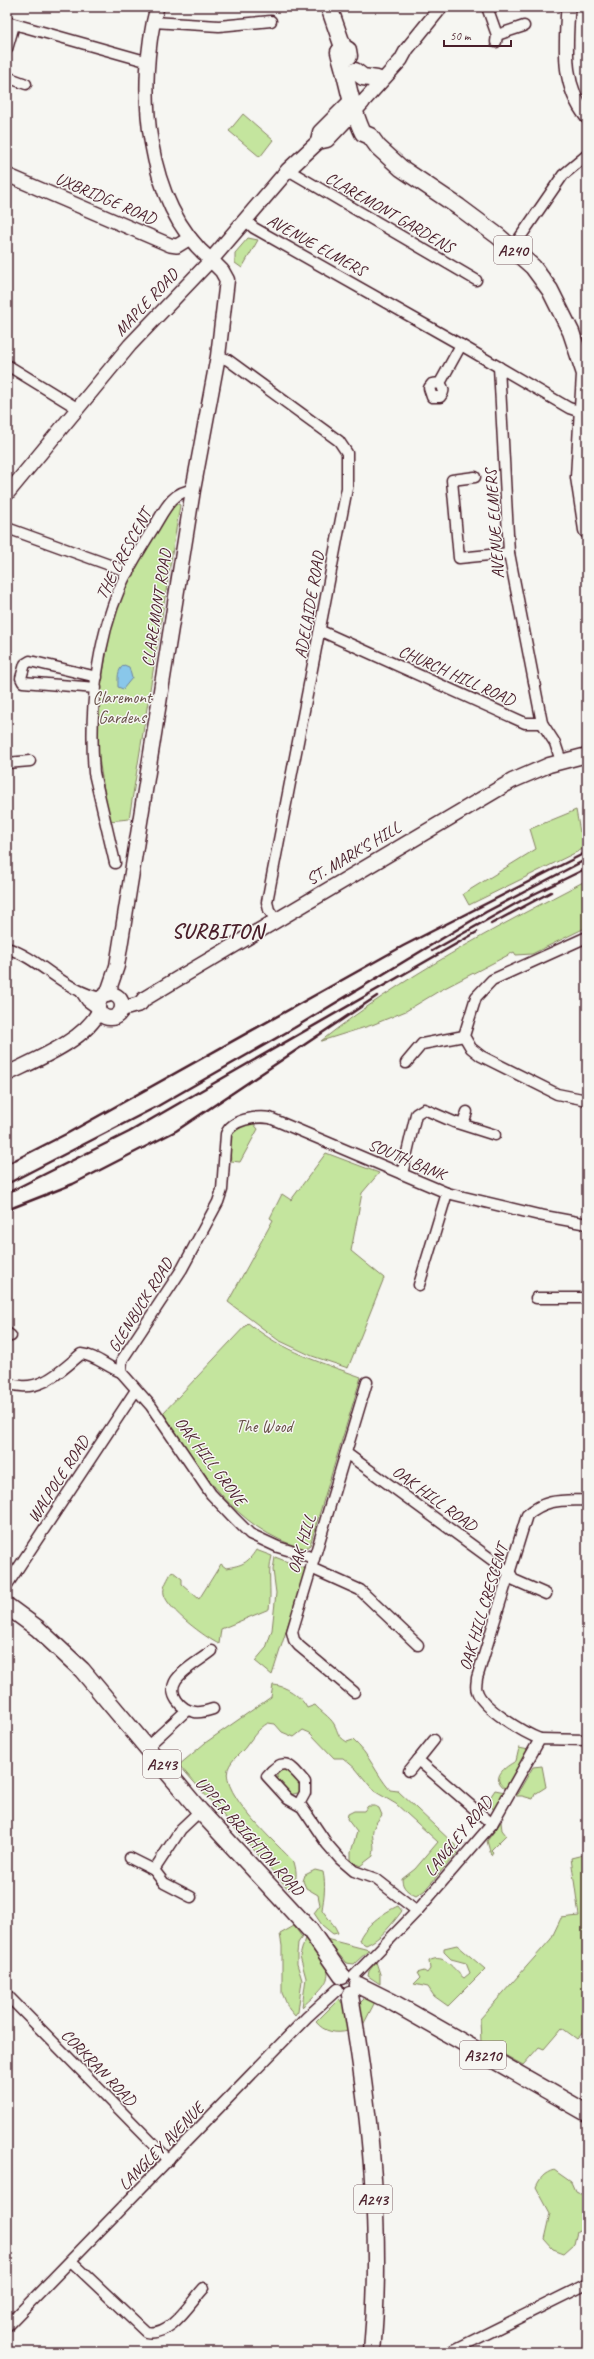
<svg xmlns="http://www.w3.org/2000/svg" width="594" height="2359" font-family="Caveat,sans-serif">
<style>
.green{fill:#c4e59e;stroke:#878264}
.water{fill:#89c7ea;stroke:#70849e}
.lines{fill:none;stroke-linecap:round;stroke-linejoin:round}
.minor-casing{stroke:#4a1f2b;stroke-width:13}
.tertiary-casing{stroke:#4a1f2b;stroke-width:16}
.secondary-casing{stroke:#4a1f2b;stroke-width:17}
.primary-casing{stroke:#4a1f2b;stroke-width:19}
.minor{stroke:#f6f6f2;stroke-width:10}
.tertiary{stroke:#f6f6f2;stroke-width:13}
.secondary{stroke:#f6f6f2;stroke-width:14}
.primary{stroke:#f6f6f2;stroke-width:16}
.rail{stroke:#4a1f2b;stroke-width:2.5}
.labels{text-anchor:middle;stroke-width:3;stroke-linejoin:round;paint-order:stroke}
.shield{fill:#f6f6f2;stroke:#7e6067;stroke-width:1}
.shield-label{font-size:16px;font-weight:bold;fill:#4a1f2b}
.street-label{font-size:17px;fill:#4a1f2b;stroke:#f6f6f2}
.park-label{font-size:17px;fill:#685048;stroke:#f6f6f2}
.district-label{font-size:21px;font-weight:bold;letter-spacing:1px;fill:#4a1f2b;stroke:#f6f6f2}
</style>
<rect width="100%" height="100%" fill="#f6f6f2"/>
<filter id="ink" filterUnits="userSpaceOnUse"><feTurbulence type="fractalNoise" baseFrequency=".025" numOctaves="2"/><feDisplacementMap in="SourceGraphic" scale="8" xChannelSelector="R" yChannelSelector="G"/><feConvolveMatrix kernelMatrix="1 2 1 2 8 2 1 2 1" color-interpolation-filters="sRGB"/></filter>
<g filter="url(#ink)">
<g class="green">
<path d="M243,114L273,140L260,157L229,131Z"/>
<path d="M248,238L258,240L242,268L235,263V253Z"/>
<path d="M176,503L180,505L129,819L109,821L97,746V707L114,610L142,551Z"/>
<path d="M576,810L580,832L587,829V847L469,905L463,894L536,849L530,829Z"/>
<path d="M587,880V927L532,954L516,955L514,952L439,991L406,1011L372,1025L321,1041C403,976 495,928 587,880Z"/>
<path d="M252,1122L258,1129L240,1162L231,1161C229,1136 227,1130 252,1122Z"/>
<path d="M326,1153L379,1173L362,1193L351,1251L384,1278L348,1368L312,1356L278,1340L228,1302L273,1220L270,1218L282,1194L291,1200Z"/>
<path d="M248,1323C286,1353 317,1361 361,1377L310,1545L305,1549C233,1529 202,1470 163,1413Z"/>
<path d="M256,1550L272,1556C267,1573 272,1591 269,1609L221,1629L219,1644C206,1638 167,1609 164,1594C162,1587 169,1578 172,1571L182,1579V1584L199,1599L221,1564L226,1568C242,1565 247,1564 256,1550Z"/>
<path d="M275,1557L306,1569L272,1675L255,1661L266,1648L272,1630L276,1593L273,1570Z"/>
<path d="M273,1685C285,1685 302,1697 307,1708L315,1705C320,1711 330,1717 334,1724C339,1733 336,1735 347,1742L353,1740C370,1755 376,1774 390,1790L398,1791L455,1845L458,1852L424,1891L416,1896C408,1892 402,1888 402,1879L415,1869L438,1842L396,1804L374,1791L356,1769L343,1758H334L310,1733L303,1730L294,1737L282,1732L275,1724L268,1723C258,1729 254,1736 247,1745C241,1754 232,1758 228,1769C220,1794 278,1845 294,1862C297,1873 298,1881 289,1890L179,1765L205,1743L271,1697Z"/>
<path d="M519,1748L529,1750L506,1789C489,1778 505,1767 516,1761Z"/>
<path d="M542,1766L546,1787L535,1794L533,1799L522,1796H516L533,1767Z"/>
<path d="M282,1770H286C294,1776 306,1782 298,1793L289,1795L277,1780V1775Z"/>
<path d="M495,1790L505,1792L494,1810L490,1805L489,1799Z"/>
<path d="M368,1806H375L379,1808L382,1815C365,1835 377,1837 373,1856L360,1866L351,1861V1852L357,1832L347,1819L348,1814L354,1811H364Z"/>
<path d="M501,1822L502,1830L506,1835L491,1850L493,1852L491,1855L487,1841Z"/>
<path d="M587,1854V2028L577,2039L562,2028L544,2049L539,2047L523,2065L481,2042L480,2019L551,1939L561,1918L579,1916L571,1858Z"/>
<path d="M315,1870L323,1872C326,1885 324,1897 322,1910L335,1927L338,1933L333,1934L322,1925L314,1913L320,1905L318,1895L306,1888L303,1881L305,1875Z"/>
<path d="M398,1906L402,1911C392,1924 381,1939 366,1945L359,1941C363,1927 384,1912 398,1906Z"/>
<path d="M294,1926L302,1937L298,1943L297,1954V1964L302,1980L298,2012L295,2016L289,2009L282,1993V1946L280,1934Z"/>
<path d="M305,1938C334,1974 338,1975 302,2007L306,1978L300,1956Z"/>
<path d="M326,1939L369,1950L354,1964L346,1963Z"/>
<path d="M457,1945L485,1969L448,2006L434,1996L428,1987L414,1984L420,1978L417,1973L424,1971L427,1973L430,1969L429,1961C445,1952 453,1970 464,1978L470,1973L466,1963L451,1959L444,1952V1948Z"/>
<path d="M376,1962L380,1974V1984L368,1976L369,1971Z"/>
<path d="M366,1997L376,2000L362,2027L360,2003Z"/>
<path d="M339,1999L343,2004L348,2031C336,2034 324,2032 316,2022Z"/>
<path d="M554,2170L571,2182L575,2191L587,2197V2228L577,2232L574,2244L564,2253L553,2249L544,2239L550,2213L536,2187C540,2178 544,2173 554,2170Z"/>
</g>
<path class="water" d="M124,665L129,667L132,678L123,689L118,687C118,678 117,670 124,665Z"/>
<g class="lines">
<g class="minor-casing">
<g id="minor">
<path d="M487,7L497,35L496,42"/>
<path d="M7,22L149,62"/>
<path d="M153,22L219,26L271,21"/>
<path d="M497,35L524,26"/>
<path d="M7,49L14,25"/>
<path d="M7,77L26,84"/>
<path d="M288,170L476,280"/>
<path d="M246,221L254,228L461,345L569,408L584,413"/>
<path d="M512,249L563,175L587,155"/>
<path d="M218,356L228,360L339,441L347,453V488L267,902L269,910L276,920"/>
<path d="M7,365L77,408"/>
<path d="M499,367L509,553L542,723L555,743L561,761"/>
<path d="M440,383C444,389 445,391 440,397H432L429,388L432,384L440,383L461,345"/>
<path d="M475,477L452,480L459,558L509,553"/>
<path d="M7,528L129,572"/>
<path d="M321,631L525,723H542"/>
<path d="M96,688L23,682L21,678L25,664L30,661L97,677"/>
<path d="M7,763L30,761"/>
<path d="M115,863L94,773C89,711 96,643 121,585C130,565 142,546 154,527C164,511 172,491 193,490"/>
<path d="M587,937L492,980L476,997L464,1036L471,1048L481,1056L557,1094L587,1100"/>
<path d="M7,948C41,959 65,992 102,998"/>
<path d="M81,992L87,1001L98,1009"/>
<path d="M406,1063L422,1044L464,1036"/>
<path d="M463,1124L467,1112"/>
<path d="M402,1174L416,1114L424,1109L454,1122L495,1135"/>
<path d="M419,1285L447,1193"/>
<path d="M536,1298H587"/>
<path d="M7,1333L11,1336"/>
<path d="M121,1372L151,1406L211,1494L233,1517L250,1534L278,1547L314,1558"/>
<path d="M7,1383C38,1395 60,1372 81,1354C95,1355 107,1367 121,1372L122,1360L182,1269L218,1202L222,1190L226,1134C232,1119 256,1116 270,1118L447,1193L539,1215L587,1224"/>
<path d="M346,1453L510,1573L514,1580L546,1594"/>
<path d="M311,1568L360,1590L418,1645"/>
<path d="M7,1585L136,1390"/>
<path d="M212,1651C201,1660 183,1669 176,1680C167,1694 181,1710 195,1712C201,1713 207,1711 213,1709"/>
<path d="M354,1692L299,1646L294,1640L292,1632L367,1382"/>
<path d="M540,1739C524,1733 482,1708 477,1691C475,1687 477,1682 477,1678L527,1515C547,1498 562,1501 587,1500"/>
<path d="M434,1740L418,1760L492,1824"/>
<path d="M147,1747L187,1710"/>
<path d="M409,1771L418,1760"/>
<path d="M299,1804L305,1793V1782C290,1765 284,1755 267,1776L288,1799L302,1807L327,1844L340,1859L354,1871L376,1879L417,1911"/>
<path d="M130,1858L154,1870"/>
<path d="M191,1897L164,1883L154,1870L181,1829L200,1811"/>
<path d="M354,1976L417,1911L492,1824L540,1739L587,1740"/>
<path d="M7,1995L169,2160"/>
<path d="M71,2261L146,2332C171,2337 189,2304 204,2288"/>
<path d="M7,2326L307,2017L338,1989"/>
<path d="M450,2352L587,2284"/>
</g>
</g>
<g class="tertiary-casing">
<g id="tertiary">
<path d="M568,7C566,47 561,84 587,117"/>
<path d="M362,103L401,60L407,49L441,7"/>
<path d="M7,175L170,245L177,246L190,238"/>
<path d="M7,494L130,345L211,260C145,205 136,86 157,7"/>
</g>
</g>
<g class="secondary-casing">
<g id="secondary">
<path d="M318,142L320,132L348,104"/>
<circle cx="110" cy="1006" r="12"/>
<path d="M107,995L117,966L193,490L218,356L227,280L222,271L211,260L288,170L318,142L327,140L362,103"/>
<path d="M122,1009L140,1004L144,999L184,975L512,781L549,765L587,755"/>
<path d="M7,1074C35,1060 86,1040 99,1011"/>
</g>
</g>
<g class="primary-casing">
<g id="primary">
<path d="M329,7L343,47L348,50L349,56"/>
<path d="M343,47L339,52L340,56C348,81 351,109 363,133L370,136L378,147L401,168L459,207L498,236L533,267L550,290L571,332L585,374L579,477L587,530"/>
<path d="M355,71L363,77L377,79"/>
<path d="M7,1606L37,1628L82,1670L200,1811L310,1930L342,1976"/>
<path d="M358,1985L392,2002L587,2113"/>
<path d="M350,1995C370,2112 383,2234 372,2352"/>
</g>
</g>
<use href="#minor" class="minor"/>
<use href="#tertiary" class="tertiary"/>
<use href="#secondary" class="secondary"/>
<use href="#primary" class="primary"/>
<g class="rail">
<path d="M491,924L551,892"/>
<path d="M432,951L524,899L587,868"/>
<path d="M7,1164L68,1133L403,946L587,852"/>
<path d="M7,1184L158,1106L294,1028L486,912L587,859"/>
<path d="M7,1193L129,1132L477,932"/>
<path d="M7,1210L73,1184L176,1131L377,996"/>
</g>
</g>
</g>
<g class="labels">
<g class="shield">
<rect x="494" y="236" width="38" height="28" rx="3"/>
<rect x="143" y="1750" width="38" height="28" rx="3"/>
<rect x="460" y="2041" width="46" height="28" rx="3"/>
<rect x="354" y="2185" width="38" height="28" rx="3"/>
</g>
<g class="shield-label">
<text x="513" y="256">A240</text>
<text x="162" y="1770">A243</text>
<text x="483" y="2061">A3210</text>
<text x="373" y="2205">A243</text>
</g>
<g class="street-label">
<text transform="translate(106 198) rotate(23)" y="6">UXBRIDGE ROAD</text>
<text transform="translate(390 212) rotate(30)" y="6">CLAREMONT GARDENS</text>
<text transform="translate(317 245) rotate(29)" y="6">AVENUE ELMERS</text>
<text transform="translate(146 302) rotate(-47)" y="6">MAPLE ROAD</text>
<text transform="translate(494 524) rotate(-94)" y="6">AVENUE ELMERS</text>
<text transform="translate(123 554) rotate(-62)" y="6">THE CRESCENT</text>
<text transform="translate(309 605) rotate(-80)" y="6">ADELAIDE ROAD</text>
<text transform="translate(156 608) rotate(-81)" y="6">CLAREMONT ROAD</text>
<text transform="translate(457 675) rotate(24)" y="6">CHURCH HILL ROAD</text>
<text transform="translate(353 853) rotate(-31)" y="6">ST. MARK'S HILL</text>
<text transform="translate(407 1159) rotate(23)" y="6">SOUTH BANK</text>
<text transform="translate(140 1305) rotate(-58)" y="6">GLENBUCK ROAD</text>
<text transform="translate(211 1461) rotate(53)" y="6">OAK HILL GROVE</text>
<text transform="translate(58 1479) rotate(-57)" y="6">WALPOLE ROAD</text>
<text transform="translate(435 1498) rotate(36)" y="6">OAK HILL ROAD</text>
<text transform="translate(301 1544) rotate(-73)" y="6">OAK HILL</text>
<text transform="translate(483 1607) rotate(-73)" y="6">OAK HILL CRESCENT</text>
<text transform="translate(250 1836) rotate(48)" y="6">UPPER BRIGHTON ROAD</text>
<text transform="translate(458 1836) rotate(-51)" y="6">LANGLEY ROAD</text>
<text transform="translate(99 2067) rotate(46)" y="6">CORKRAN ROAD</text>
<text transform="translate(161 2146) rotate(-46)" y="6">LANGLEY AVENUE</text>
</g>
<g class="park-label">
<text x="122" y="703">Claremont<tspan x="122" dy="20">Gardens</tspan></text>
<text x="264" y="1432">The Wood</text>
</g>
<g class="district-label">
<text x="218" y="938">SURBITON</text>
</g>
</g>
<rect width="594" height="2359" fill="none" stroke="#f6f6f2" stroke-width="24"/>
<rect x="12" y="12" width="570" height="2335" fill="none" stroke="#4a1f2b" stroke-width="1.5" filter="url(#ink)"/>
<path d="M444 40v6h67v-6" fill="none" stroke="#4a1f2b" stroke-width="2"/>
<text x="450" y="40" font-size="12" fill="#4a1f2b" stroke="#f6f6f2" stroke-width="3" paint-order="stroke">50 m</text>
</svg>
